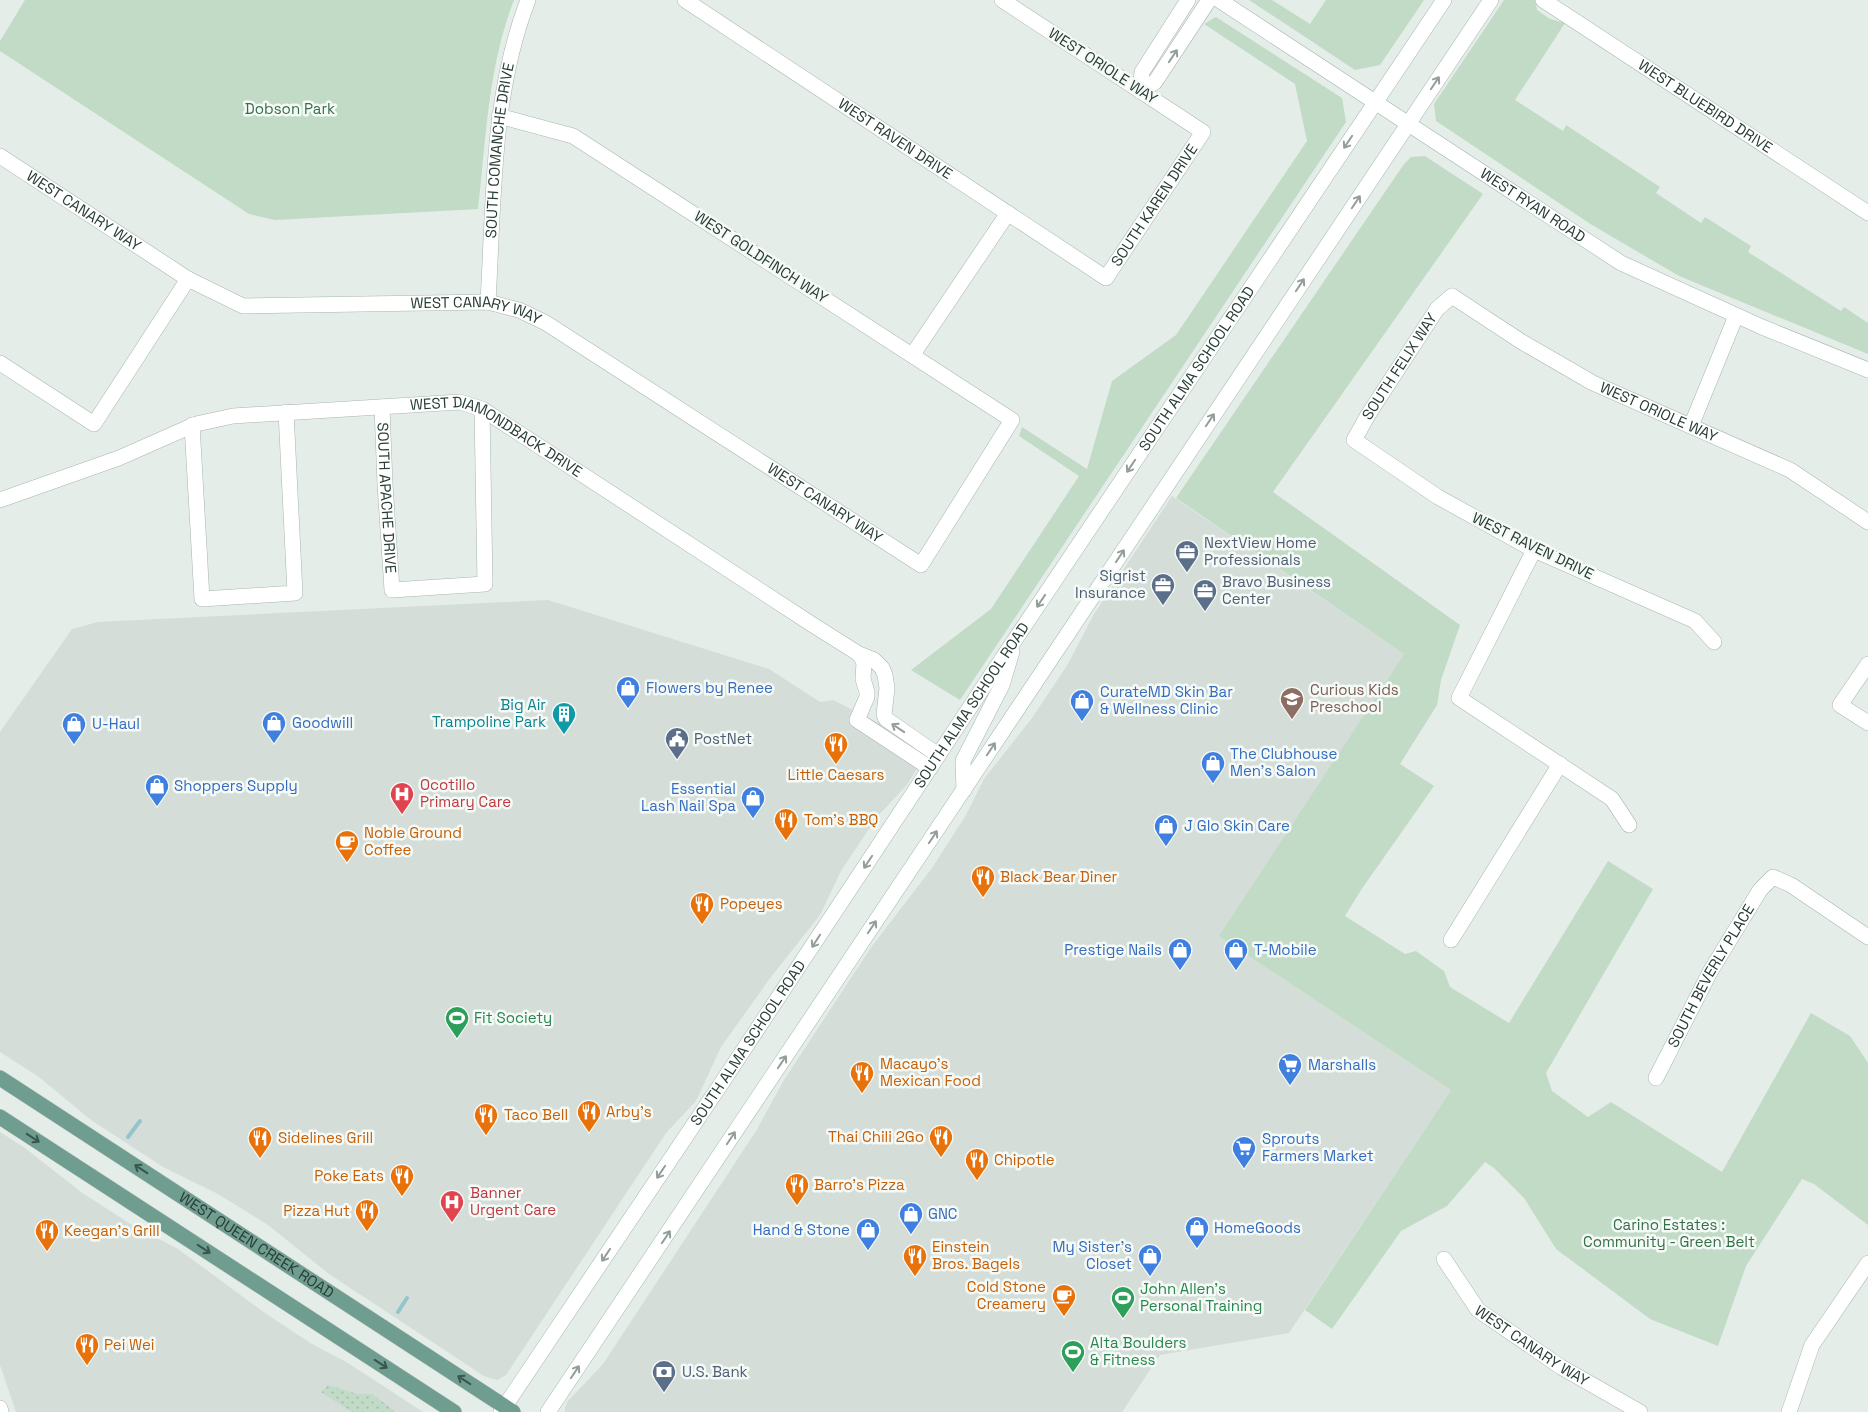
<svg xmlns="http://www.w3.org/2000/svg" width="1868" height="1412" font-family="'Space Grotesk',sans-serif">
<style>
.built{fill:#d4ddd8}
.grass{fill:url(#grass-dots)}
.park{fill:#c1dbc7}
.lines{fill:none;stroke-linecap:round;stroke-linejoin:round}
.stream{stroke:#94c5cb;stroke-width:4}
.street-casing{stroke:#a8b5b0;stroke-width:16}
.secondary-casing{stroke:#a5b7b0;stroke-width:16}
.primary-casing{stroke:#c3c9c7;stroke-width:16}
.street{stroke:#fff;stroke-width:15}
.secondary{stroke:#fff;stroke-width:15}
.primary{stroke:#6f9d8f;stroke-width:15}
.oneway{stroke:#939e9a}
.oneway2{stroke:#39554c}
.labels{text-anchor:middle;stroke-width:5;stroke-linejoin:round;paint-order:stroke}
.street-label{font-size:15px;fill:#273d36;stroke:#f6faf7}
.park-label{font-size:15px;fill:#356f49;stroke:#f6faf7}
.service-label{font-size:15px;fill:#4e5e75;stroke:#f6faf7;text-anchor:start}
.shop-label{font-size:15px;fill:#366cbe;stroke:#f6faf7;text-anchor:start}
.education-label{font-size:15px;fill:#785e54;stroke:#f6faf7;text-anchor:start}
.culture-label{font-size:15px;fill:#0d838f;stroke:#f6faf7;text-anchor:end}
.food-label{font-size:15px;fill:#c56008;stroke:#f6faf7;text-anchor:start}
.health-label{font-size:15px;fill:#be3a42;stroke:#f6faf7;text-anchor:start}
.leisure-label{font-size:15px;fill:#27864d;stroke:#f6faf7;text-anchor:start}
</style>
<defs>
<pattern id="grass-dots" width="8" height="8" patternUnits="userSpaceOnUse" patternTransform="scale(1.25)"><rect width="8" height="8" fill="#c1dbc7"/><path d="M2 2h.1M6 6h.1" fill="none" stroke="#a6bdac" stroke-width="1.8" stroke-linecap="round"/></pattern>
</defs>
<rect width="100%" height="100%" fill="#e5ede9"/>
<g class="built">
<path d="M1172,496L1404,654L1220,936L1451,1090L1289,1333L1160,1355L1122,1412H565V1407L568,1401L603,1364L756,1131L784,1080L872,946L932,868L966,815L984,779L1032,718L1068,664L1094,614Z"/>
<path d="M548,600L769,669L820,702L833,700L883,725L927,753L906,786L877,817L841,871L820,915L771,977L721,1047L696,1101L666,1133L506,1375L497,1380L484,1376L329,1274L268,1225L218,1194L163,1167L91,1120L39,1077L0,1052V732L72,629L98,622Z"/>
<path d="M0,1132L25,1148L81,1192L132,1225L178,1249L265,1313L312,1344L348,1363L423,1412H16L0,1365Z"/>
</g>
<path class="grass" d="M328,1385L357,1394H372L396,1412H352L321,1392Z"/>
<g class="park">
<path d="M25,0H514C488,66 486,140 478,209L275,220L249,214L0,51V41Z"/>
<path d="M1249,0H1272L1310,24L1326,0H1424L1380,65L1355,70Z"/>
<path d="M1504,0H1535L1537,10L1550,19L1565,23L1515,100L1563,131L1566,125L1660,187L1656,193L1701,223L1705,217L1751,246L1748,252L1841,311L1844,307L1868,323V354L1679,276L1592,225L1436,121L1434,104Z"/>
<path d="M1216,17L1342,98L1346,122L960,700L911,670L991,609L1079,476L1019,436L1022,427L1087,469L1112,381L1176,335L1307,141L1295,84L1204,24Z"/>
<path d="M1425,156L1483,194L1273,492L1460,625L1441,680L1437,705L1400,764L1434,786L1361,890L1345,916L1405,954L1416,951L1444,971L1450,987L1509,1023L1608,861L1653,889L1546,1073L1552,1091L1588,1117L1611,1102L1722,1172L1811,1013L1850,1036L1868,1063V1225L1814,1184L1802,1179L1746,1266L1718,1346L1650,1319L1556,1249L1524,1198L1494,1168L1485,1162L1447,1206L1401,1231L1332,1329L1305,1310L1451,1090L1219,936L1404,654L1176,498L1404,164L1411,157Z"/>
</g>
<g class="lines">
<g class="stream">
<path d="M128,1137L140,1121"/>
<path d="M398,1312L407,1298"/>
</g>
<g class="street-casing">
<g id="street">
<path id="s1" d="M685,0L1106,278L1203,132L1002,0"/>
<path id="s2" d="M1543,0L1868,213"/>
<path d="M1140,91L1155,82L1209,0"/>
<path d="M1140,91L1142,72L1188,0"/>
<path id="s3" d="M0,156L188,279L243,306L488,302L519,310L546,323L921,565L1012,420L573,136L499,116"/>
<path id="s4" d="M488,302C494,201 491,96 528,0"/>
<path d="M913,354L1008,213"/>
<path d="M0,363L94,424L188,279"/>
<path id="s5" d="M382,407L385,484L392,590L485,584L482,409"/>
<path d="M192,425L202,599L295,593L286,412"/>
<path d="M1691,426L1736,316"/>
<path id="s6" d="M0,500L119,458L196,424L233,416L460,402L482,409L813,625L859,654L874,660L882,668L885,675L887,688L884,715L886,719L938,755"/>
<path d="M1534,550L1459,698L1612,799L1629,825"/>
<path id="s7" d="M1714,642L1695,621L1534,550L1438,497L1354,440L1368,415L1437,309L1452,296L1522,342L1593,383L1790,470L1868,522"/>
<path d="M859,654L864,662L863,679L867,692V697L857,720L930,768"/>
<path d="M1868,664L1840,705L1868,723"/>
<path d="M1451,940L1560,764"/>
<path id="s8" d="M1656,1078L1710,972L1760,890L1773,877L1791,885L1868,937"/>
<path id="s9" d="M1444,1259L1478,1310L1561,1367L1640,1412"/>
<path d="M1789,1412L1812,1345L1868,1263"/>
</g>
</g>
<g class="secondary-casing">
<g id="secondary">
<path id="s10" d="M1219,0L1621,263L1762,327L1868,370"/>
<path d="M964,790L963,761L1002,685L1012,652"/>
<path d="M0,1408L1,1412"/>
<path id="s11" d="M501,1412L723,1081L992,674L1444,0"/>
<path d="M548,1412L1491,0"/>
</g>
</g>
<g class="primary-casing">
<g id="primary">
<path id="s12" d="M0,1078L513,1412"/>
<path d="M0,1117L454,1412"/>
</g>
</g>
<use href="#street" class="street"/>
<use href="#secondary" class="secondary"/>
<use href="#primary" class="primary"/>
</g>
<defs><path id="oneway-shaft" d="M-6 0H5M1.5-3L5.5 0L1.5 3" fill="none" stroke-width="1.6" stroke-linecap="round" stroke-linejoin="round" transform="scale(1.25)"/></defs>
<g class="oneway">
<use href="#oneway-shaft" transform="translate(1173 56) rotate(-56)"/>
<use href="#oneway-shaft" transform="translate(1435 83) rotate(-56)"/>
<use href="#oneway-shaft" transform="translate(1348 142) rotate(124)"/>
<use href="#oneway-shaft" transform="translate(1356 202) rotate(-56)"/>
<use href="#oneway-shaft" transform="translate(1300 285) rotate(-56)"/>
<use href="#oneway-shaft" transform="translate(1210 420) rotate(-56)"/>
<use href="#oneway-shaft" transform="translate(1131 466) rotate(124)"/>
<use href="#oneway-shaft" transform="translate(1120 556) rotate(-56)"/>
<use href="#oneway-shaft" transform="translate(1041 601) rotate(124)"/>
<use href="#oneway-shaft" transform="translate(898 728) rotate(-146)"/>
<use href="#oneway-shaft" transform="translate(991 749) rotate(-56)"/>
<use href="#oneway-shaft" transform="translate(933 837) rotate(-56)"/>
<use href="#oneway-shaft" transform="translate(868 862) rotate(124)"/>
<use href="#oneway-shaft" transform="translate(872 927) rotate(-56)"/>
<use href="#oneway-shaft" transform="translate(816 941) rotate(123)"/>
<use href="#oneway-shaft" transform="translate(782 1062) rotate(-56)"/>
<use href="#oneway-shaft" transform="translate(731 1138) rotate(-56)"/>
<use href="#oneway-shaft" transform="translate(661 1172) rotate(124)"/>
<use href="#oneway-shaft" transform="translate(666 1237) rotate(-56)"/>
<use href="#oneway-shaft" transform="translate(606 1255) rotate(124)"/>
<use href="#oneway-shaft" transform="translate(575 1372) rotate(-56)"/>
</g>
<g class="oneway2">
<use href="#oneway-shaft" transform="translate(33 1138) rotate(33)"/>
<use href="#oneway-shaft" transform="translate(141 1169) rotate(-147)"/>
<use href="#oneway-shaft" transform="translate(204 1249) rotate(33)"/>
<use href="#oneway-shaft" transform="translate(381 1364) rotate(33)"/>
<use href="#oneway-shaft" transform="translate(464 1380) rotate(-147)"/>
</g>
<defs>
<g id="office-pin" transform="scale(1.25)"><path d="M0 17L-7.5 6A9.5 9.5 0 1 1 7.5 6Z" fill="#5c6f8a" stroke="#f6faf7"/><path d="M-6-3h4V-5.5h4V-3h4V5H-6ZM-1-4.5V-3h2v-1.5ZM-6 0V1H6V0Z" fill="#fff"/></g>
<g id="shop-pin" transform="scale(1.25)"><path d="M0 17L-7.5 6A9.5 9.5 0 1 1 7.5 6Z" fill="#3f7fe0" stroke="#f6faf7"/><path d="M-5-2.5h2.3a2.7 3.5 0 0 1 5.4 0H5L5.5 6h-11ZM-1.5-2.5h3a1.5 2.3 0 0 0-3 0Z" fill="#fff"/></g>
<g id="school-pin" transform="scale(1.25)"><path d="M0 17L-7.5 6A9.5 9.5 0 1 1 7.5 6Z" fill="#8d6e63" stroke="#f6faf7"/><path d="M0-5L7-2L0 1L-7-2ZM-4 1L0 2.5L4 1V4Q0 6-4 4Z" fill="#fff"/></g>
<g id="building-pin" transform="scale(1.25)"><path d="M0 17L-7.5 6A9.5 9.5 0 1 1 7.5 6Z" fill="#0f9aa8" stroke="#f6faf7"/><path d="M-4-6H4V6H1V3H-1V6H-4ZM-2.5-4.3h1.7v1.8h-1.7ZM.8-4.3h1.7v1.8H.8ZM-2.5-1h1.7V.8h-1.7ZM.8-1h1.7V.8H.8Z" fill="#fff"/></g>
<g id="civic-pin" transform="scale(1.25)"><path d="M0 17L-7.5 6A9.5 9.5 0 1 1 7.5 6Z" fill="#5c6f8a" stroke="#f6faf7"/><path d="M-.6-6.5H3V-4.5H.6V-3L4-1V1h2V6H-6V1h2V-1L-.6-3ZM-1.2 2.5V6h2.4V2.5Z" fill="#fff"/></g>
<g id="restaurant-pin" transform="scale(1.25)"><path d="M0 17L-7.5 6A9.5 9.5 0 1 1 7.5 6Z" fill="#e8710a" stroke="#f6faf7"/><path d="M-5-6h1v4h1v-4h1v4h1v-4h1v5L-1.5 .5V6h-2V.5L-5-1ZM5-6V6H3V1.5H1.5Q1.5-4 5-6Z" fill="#fff"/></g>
<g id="hospital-pin" transform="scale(1.25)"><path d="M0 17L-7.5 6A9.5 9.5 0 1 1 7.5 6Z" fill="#e0444e" stroke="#f6faf7"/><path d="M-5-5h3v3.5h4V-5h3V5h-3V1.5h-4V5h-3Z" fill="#fff"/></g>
<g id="cafe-pin" transform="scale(1.25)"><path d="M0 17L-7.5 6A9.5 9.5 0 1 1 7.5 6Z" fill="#e8710a" stroke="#f6faf7"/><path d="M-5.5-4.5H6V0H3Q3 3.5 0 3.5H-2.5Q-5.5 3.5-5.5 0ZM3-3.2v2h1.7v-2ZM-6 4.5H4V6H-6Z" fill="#fff"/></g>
<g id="stadium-pin" transform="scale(1.25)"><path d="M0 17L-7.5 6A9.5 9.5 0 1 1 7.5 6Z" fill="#2e9e5b" stroke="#f6faf7"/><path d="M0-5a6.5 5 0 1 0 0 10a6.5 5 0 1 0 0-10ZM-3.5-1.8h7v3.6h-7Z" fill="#fff"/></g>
<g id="supermarket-pin" transform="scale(1.25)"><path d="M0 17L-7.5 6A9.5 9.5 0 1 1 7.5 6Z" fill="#3f7fe0" stroke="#f6faf7"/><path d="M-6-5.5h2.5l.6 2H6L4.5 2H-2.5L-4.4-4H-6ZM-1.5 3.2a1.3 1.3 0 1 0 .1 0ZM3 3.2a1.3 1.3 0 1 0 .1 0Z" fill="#fff"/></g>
<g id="bank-pin" transform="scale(1.25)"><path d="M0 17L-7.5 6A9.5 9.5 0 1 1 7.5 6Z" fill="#5c6f8a" stroke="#f6faf7"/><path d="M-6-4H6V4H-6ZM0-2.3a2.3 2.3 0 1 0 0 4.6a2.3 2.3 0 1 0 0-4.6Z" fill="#fff"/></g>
</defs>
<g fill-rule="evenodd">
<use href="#office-pin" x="1187" y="552"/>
<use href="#office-pin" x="1163" y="585"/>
<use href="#office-pin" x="1205" y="591"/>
<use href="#shop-pin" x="628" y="688"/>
<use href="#school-pin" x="1292" y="699"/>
<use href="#shop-pin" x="1082" y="701"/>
<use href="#building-pin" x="564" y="714"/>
<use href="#shop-pin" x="274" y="723"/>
<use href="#shop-pin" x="74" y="724"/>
<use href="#civic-pin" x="677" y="739"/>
<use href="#restaurant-pin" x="836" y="744"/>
<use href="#shop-pin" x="1213" y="763"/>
<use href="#shop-pin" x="157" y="786"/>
<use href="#hospital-pin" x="402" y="794"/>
<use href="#shop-pin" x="753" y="798"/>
<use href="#restaurant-pin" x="786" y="820"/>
<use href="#shop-pin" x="1166" y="826"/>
<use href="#cafe-pin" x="347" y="842"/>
<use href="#restaurant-pin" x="983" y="877"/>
<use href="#restaurant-pin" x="702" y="904"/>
<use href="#shop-pin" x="1180" y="950"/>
<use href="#shop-pin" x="1236" y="950"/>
<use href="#stadium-pin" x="457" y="1018"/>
<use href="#supermarket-pin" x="1290" y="1065"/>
<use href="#restaurant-pin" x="862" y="1073"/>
<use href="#restaurant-pin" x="589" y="1112"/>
<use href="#restaurant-pin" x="486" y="1115"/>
<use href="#restaurant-pin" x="941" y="1137"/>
<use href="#restaurant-pin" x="260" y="1138"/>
<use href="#supermarket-pin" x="1244" y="1148"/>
<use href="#restaurant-pin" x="977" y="1160"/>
<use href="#restaurant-pin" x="402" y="1176"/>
<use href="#restaurant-pin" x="797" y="1185"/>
<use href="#hospital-pin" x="452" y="1202"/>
<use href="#restaurant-pin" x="367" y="1211"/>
<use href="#shop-pin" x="911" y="1214"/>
<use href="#shop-pin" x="1197" y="1228"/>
<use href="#shop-pin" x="868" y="1230"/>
<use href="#restaurant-pin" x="47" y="1231"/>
<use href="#restaurant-pin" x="915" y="1256"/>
<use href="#shop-pin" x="1150" y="1256"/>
<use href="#cafe-pin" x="1064" y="1296"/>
<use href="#stadium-pin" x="1123" y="1298"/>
<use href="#restaurant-pin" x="87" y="1345"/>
<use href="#stadium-pin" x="1073" y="1352"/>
<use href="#bank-pin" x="664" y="1372"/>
</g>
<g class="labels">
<g class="street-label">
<text transform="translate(1103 66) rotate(33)" y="5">WEST ORIOLE WAY</text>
<text dy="5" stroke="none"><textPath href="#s2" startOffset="194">WEST BLUEBIRD DRIVE</textPath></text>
<text dy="5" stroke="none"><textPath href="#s1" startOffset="252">WEST RAVEN DRIVE</textPath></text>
<text dy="5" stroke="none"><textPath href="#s4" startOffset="152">SOUTH COMANCHE DRIVE</textPath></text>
<text dy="5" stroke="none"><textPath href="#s1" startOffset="592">SOUTH KAREN DRIVE</textPath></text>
<text dy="5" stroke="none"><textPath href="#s10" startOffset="375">WEST RYAN ROAD</textPath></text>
<text dy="5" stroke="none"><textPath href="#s3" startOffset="100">WEST CANARY WAY</textPath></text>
<text transform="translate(761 257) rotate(33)" y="5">WEST GOLDFINCH WAY</text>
<text dy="5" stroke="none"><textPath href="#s3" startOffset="520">WEST CANARY WAY</textPath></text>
<text dy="5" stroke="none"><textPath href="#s7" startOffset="502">SOUTH FELIX WAY</textPath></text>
<text dy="5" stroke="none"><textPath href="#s11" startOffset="1254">SOUTH ALMA SCHOOL ROAD</textPath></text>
<text dy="5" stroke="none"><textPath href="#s7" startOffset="828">WEST ORIOLE WAY</textPath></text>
<text dy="5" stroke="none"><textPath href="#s6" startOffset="521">WEST DIAMONDBACK DRIVE</textPath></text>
<text dy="5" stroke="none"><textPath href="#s5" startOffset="91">SOUTH APACHE DRIVE</textPath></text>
<text dy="5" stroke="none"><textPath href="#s3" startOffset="925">WEST CANARY WAY</textPath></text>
<text transform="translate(1533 546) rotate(26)" y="5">WEST RAVEN DRIVE</text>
<text dy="5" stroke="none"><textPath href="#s11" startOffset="849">SOUTH ALMA SCHOOL ROAD</textPath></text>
<text dy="5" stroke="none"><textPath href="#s8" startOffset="116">SOUTH BEVERLY PLACE</textPath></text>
<text dy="5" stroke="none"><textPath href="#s11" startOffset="444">SOUTH ALMA SCHOOL ROAD</textPath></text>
<text dy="5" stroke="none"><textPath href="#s12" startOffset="306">WEST QUEEN CREEK ROAD</textPath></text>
<text dy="5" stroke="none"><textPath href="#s9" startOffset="126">WEST CANARY WAY</textPath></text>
</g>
<g class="park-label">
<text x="290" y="114">Dobson Park</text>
<text x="1669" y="1230">Carino Estates :<tspan x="1669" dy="17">Community - Green Belt</tspan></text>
</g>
<g class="service-label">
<text x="1204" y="548">NextView Home<tspan x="1204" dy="17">Professionals</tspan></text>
<text x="1146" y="581" text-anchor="end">Sigrist<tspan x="1146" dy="17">Insurance</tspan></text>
<text x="1222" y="587">Bravo Business<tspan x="1222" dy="17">Center</tspan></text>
<text x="694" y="744">PostNet</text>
<text x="682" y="1377">U.S. Bank</text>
</g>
<g class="shop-label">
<text x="646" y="693">Flowers by Renee</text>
<text x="1100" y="697">CurateMD Skin Bar<tspan x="1100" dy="17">&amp; Wellness Clinic</tspan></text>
<text x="292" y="728">Goodwill</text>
<text x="92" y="729">U-Haul</text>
<text x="1230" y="759">The Clubhouse<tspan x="1230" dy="17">Men's Salon</tspan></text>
<text x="174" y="791">Shoppers Supply</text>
<text x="736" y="794" text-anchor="end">Essential<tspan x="736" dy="17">Lash Nail Spa</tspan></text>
<text x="1184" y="831">J Glo Skin Care</text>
<text x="1162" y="955" text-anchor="end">Prestige Nails</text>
<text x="1254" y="955">T-Mobile</text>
<text x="1308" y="1070">Marshalls</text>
<text x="1262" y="1144">Sprouts<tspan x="1262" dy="17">Farmers Market</tspan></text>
<text x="928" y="1219">GNC</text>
<text x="1214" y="1233">HomeGoods</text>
<text x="850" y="1235" text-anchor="end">Hand &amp; Stone</text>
<text x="1132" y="1252" text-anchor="end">My Sister's<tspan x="1132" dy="17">Closet</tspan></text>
</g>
<g class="education-label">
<text x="1310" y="695">Curious Kids<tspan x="1310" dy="17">Preschool</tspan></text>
</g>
<g class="culture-label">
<text x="546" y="710">Big Air<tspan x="546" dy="17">Trampoline Park</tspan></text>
</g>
<g class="food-label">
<text x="836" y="780" text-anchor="middle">Little Caesars</text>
<text x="804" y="825">Tom's BBQ</text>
<text x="364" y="838">Noble Ground<tspan x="364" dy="17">Coffee</tspan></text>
<text x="1000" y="882">Black Bear Diner</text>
<text x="720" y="909">Popeyes</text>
<text x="880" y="1069">Macayo's<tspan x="880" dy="17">Mexican Food</tspan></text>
<text x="606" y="1117">Arby's</text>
<text x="504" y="1120">Taco Bell</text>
<text x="924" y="1142" text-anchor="end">Thai Chili 2Go</text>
<text x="278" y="1143">Sidelines Grill</text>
<text x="994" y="1165">Chipotle</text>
<text x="384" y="1181" text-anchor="end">Poke Eats</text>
<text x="814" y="1190">Barro's Pizza</text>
<text x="350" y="1216" text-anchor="end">Pizza Hut</text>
<text x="64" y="1236">Keegan's Grill</text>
<text x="932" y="1252">Einstein<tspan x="932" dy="17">Bros. Bagels</tspan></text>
<text x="1046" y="1292" text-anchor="end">Cold Stone<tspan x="1046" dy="17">Creamery</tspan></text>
<text x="104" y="1350">Pei Wei</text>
</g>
<g class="health-label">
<text x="420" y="790">Ocotillo<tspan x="420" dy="17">Primary Care</tspan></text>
<text x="470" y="1198">Banner<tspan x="470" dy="17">Urgent Care</tspan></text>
</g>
<g class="leisure-label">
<text x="474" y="1023">Fit Society</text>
<text x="1140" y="1294">John Allen's<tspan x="1140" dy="17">Personal Training</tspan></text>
<text x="1090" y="1348">Alta Boulders<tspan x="1090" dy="17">&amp; Fitness</tspan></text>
</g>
</g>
</svg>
